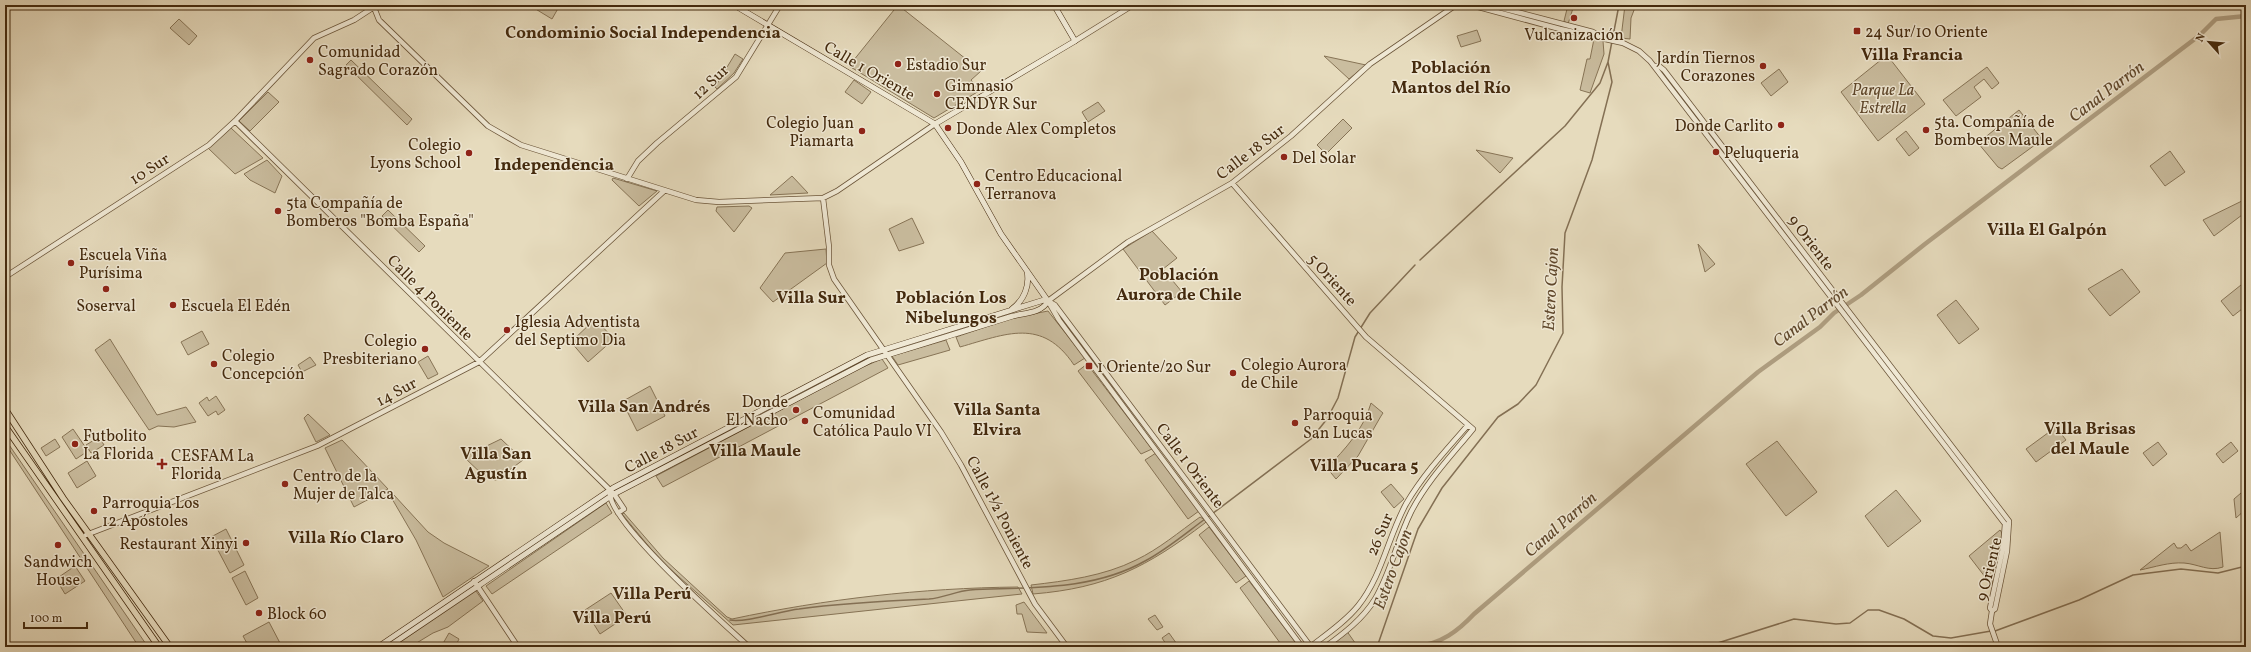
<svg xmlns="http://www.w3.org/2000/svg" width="2251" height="652" font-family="Vollkorn,serif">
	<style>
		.green { fill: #cabd9f; stroke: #877456 }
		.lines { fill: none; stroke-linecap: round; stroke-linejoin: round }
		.stream { stroke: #847054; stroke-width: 1.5 }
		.canal { stroke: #af9f82; stroke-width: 4.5 }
		.tertiary-casing { stroke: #6c563a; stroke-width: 6 }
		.secondary-casing { stroke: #442a0e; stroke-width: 6 }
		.primary-casing { stroke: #442a0e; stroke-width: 7 }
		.tertiary { stroke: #efe8d4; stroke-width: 4.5 }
		.secondary { stroke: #efe8d4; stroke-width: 5 }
		.primary { stroke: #e6dbbd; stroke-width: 5.5 }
		.poi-dot { fill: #8f2418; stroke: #efe8d4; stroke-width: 1.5 }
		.labels { text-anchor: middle; stroke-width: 3; stroke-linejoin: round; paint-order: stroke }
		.poi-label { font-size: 16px; fill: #442a0e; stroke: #efe8d4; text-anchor: start }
		.street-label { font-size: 16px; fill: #442a0e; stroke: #efe8d4 }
		.park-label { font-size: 16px; font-style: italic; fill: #5f472b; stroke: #efe8d4 }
		.neighbourhood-label { font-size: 17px; font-weight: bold; fill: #442a0e; stroke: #efe8d4 }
		.water-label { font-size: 17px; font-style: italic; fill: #5f472b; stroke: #efe8d4 }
	</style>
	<rect width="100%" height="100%" fill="#e6dbbd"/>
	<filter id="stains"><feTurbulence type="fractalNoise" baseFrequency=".005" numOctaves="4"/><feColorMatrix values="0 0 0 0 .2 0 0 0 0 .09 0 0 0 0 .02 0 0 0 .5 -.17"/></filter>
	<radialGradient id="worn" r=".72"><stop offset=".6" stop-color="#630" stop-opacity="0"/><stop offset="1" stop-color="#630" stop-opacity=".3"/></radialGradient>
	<path class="green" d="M529,5H560L552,19Z
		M898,5L981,71L971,80L979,91L934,118L849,66Z
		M1568,5H1574L1568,24L1564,21Z
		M1625,5H1636L1631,18L1630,39L1621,38Z
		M179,19L197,36L189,45L170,28Z
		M1477,30L1481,41L1461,47L1457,36Z
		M1594,39L1603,41L1604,54L1590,93L1580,90L1587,59H1590Z
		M735,54L743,59L734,73L717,89L715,87Z
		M1887,55L1925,104L1878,141L1841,92Z
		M1324,56L1366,65L1349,79Z
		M351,60L412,119L407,125L346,65Z
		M1987,67L1999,83L1992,89L1984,79L1974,87L1981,97L1956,116L1943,100Z
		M1779,69L1788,82L1771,96L1761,83Z
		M854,80L871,92L862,104L845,92Z
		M268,92L279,102L250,131L239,121Z
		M1098,102L1105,111L1088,122L1082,112Z
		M2019,110L2041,138L2039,142L2002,169L1998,167L1978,143Z
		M1343,119L1352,128L1326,154L1317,145Z
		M231,128L263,158L235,174L208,148Z
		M1906,131L1919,148L1909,156L1896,139Z
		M1476,150L1513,158L1500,173Z
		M2170,151L2185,172L2165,186L2150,166Z
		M267,160L282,176L275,193L250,180L244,174Z
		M792,176L808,193L770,195Z
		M613,178L657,191L639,206L612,180Z
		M2246,199V212L2214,236L2203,220Z
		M749,206L752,208L734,232L716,211L717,207Z
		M388,210L425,246L419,252L382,216Z
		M912,218L924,243L899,251L889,229Z
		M1152,231L1177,258L1163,269L1182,292L1165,305L1123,249Z
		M1698,244L1715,264L1705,272Z
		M826,249L827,263L773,302L760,288L785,253Z
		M2122,269L2140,292L2110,316L2088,289Z
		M2241,285L2246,291V313L2242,309L2233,316L2221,301Z
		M1956,300L1979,329L1959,344L1937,315Z
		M1048,311L1085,358L1074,365C1042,317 1006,334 960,347L956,337L1012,318Z
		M593,321H597L614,339L588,362L571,342Z
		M202,331L209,344L188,355L181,342Z
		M110,339L157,415L186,407L196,422L174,427L158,426L149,430L95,350Z
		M946,340L950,350L898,365L892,356Z
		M428,356L438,374L428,379L418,362Z
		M310,357L316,365L302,372L298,365Z
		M882,359L888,368L663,487L656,476L860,368Z
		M1087,364L1152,449L1141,454L1078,371Z
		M650,386L665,416L637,431L623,403L625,400Z
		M216,396L225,410L218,415L216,411L208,416L199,403L207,397L209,401Z
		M1371,403L1383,413L1381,416L1358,456L1336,479L1327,468C1345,449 1364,429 1371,403Z
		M308,414L330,435L316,442L304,418Z
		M2056,427L2066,440L2036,462L2026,449Z
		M73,429L88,451L76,459L62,437Z
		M99,437L104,445L91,453L86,445Z
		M5,439L148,647H139L14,457L5,443Z
		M55,439L60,447L46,456L41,448Z
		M501,439L523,460L496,480L486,478L464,457Z
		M342,440L388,489L354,507L325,448Z
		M1777,441L1817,492L1786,516L1746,464Z
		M2158,442L2167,454L2153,466L2143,453Z
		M2231,442L2238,451L2223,463L2216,454Z
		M1156,453L1199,511L1188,519L1145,460Z
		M87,461L96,476L77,488L68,473Z
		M1391,484L1404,499L1394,508L1381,492Z
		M1896,490L1921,521L1888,547L1865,516Z
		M2241,493L2246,499V509L2236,518L2234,499Z
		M394,495L428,532L444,543L489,566L443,597L416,540L391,497Z
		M606,503L612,513L492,594L486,586Z
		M624,513L663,558L727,617L732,619C826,599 921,588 1018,587L1022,594L733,625L660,560L622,514Z
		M1200,517L1207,521L1205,523C1147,567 1107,588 1033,594L1031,585C1066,581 1104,576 1136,560C1159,549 1179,532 1200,517Z
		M1209,527L1246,576L1236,583L1199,535Z
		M226,529L244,565L230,573L211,537Z
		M2000,530L2002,533L1992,586L1969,556Z
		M2220,532L2223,567C2209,572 2198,564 2184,563C2169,562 2155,567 2140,570L2174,543L2177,548H2181L2186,544L2191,551Z
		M75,566L85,581L65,594L56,579Z
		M245,571L258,598L246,605L232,578Z
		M1249,581L1299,647H1283L1240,588Z
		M476,591L483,601L448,627L433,633L410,647H393Z
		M611,593L627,616L600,634L585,610Z
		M1024,602L1047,633L1027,632L1022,614H1017L1016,605Z
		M1155,615L1163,627L1157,630L1148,619Z
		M269,622L280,643L273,647H249L243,636Z
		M1346,630L1358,647H1323Z
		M449,633L459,639L455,647H441Z
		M1169,633L1179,647H1168L1162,638Z"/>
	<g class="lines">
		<path class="stream" d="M1420,260L1565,126L1600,83L1608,62
			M1208,517L1311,439L1327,419L1338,398L1355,337L1370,313L1415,265
			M730,620C746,623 780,611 799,609C842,603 885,601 929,599C943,598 957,591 970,590C1029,587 1092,591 1145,561C1166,550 1186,533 1205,519
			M1995,631L2079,600L2133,575L2181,569L2218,573L2246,566
			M1377,647L1418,529L1442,488L1498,417L1518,404L1536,385L1563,333L1562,287L1565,233L1592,160L1612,82L1608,62L1619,5
			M1663,647L1676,643L1689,647
			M1705,647L1794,619L1836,624L1850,623L1868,610H1879L1904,619L1933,636L1951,638L1991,631"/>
		<path class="canal" d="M1398,647C1404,645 1411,647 1417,646C1441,644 1458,631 1474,614L1758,372L1820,327L1834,313L1861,295L1925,244L2200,35L2216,19L2246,16"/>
		<g class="tertiary-casing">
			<path id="tertiary" d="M373,5L379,20L488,126L521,145L696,200L719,202L823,198L837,191L935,124
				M1471,5L1560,29L1623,43L1639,51L1650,61L2005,524L2003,548L1990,608L1992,611L1995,609L2007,551L2009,521L1664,70L1659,66H1654
				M1490,5L1593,32L1600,36
				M1075,41L1133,5
				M235,121L614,494L624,509L618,513
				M627,179L638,161L657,143L736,77L780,5
				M1232,183L1366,337L1473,429C1451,456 1427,481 1411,512C1397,540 1391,572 1375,599C1363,619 1343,634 1325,647
				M823,198L829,247V265L834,279L941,432L961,465L1035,604L1067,647
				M5,277L209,145L235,121L314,38L354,20L377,5
				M1048,301L1128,242L1232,183L1291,136L1370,64L1456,5
				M1048,301L1055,305L1311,647
				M1048,301L1059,320L1302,647
				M610,494C611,524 723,623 749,647
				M86,535L317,446L479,362L664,191
				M474,581L518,647
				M1992,611L1990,624L1998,647
				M1310,647C1327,634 1345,622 1358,606C1382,576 1388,537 1406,504C1423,475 1446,450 1468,425"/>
		</g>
		<g class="secondary-casing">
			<path id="secondary" d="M734,5L935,124L961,162L1001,234L1048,301
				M935,124L1075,41L1054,5
				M1012,309C1024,300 1030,286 1027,271
				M378,647L613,488L867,355L1044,300L1048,301
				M388,647L614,494L871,360L1013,316C1025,313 1042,313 1048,301"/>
		</g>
		<g class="primary-casing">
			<path id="primary" d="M5,409L63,498L170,647
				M5,426L159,647"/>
		</g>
		<use href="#tertiary" class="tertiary"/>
		<use href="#secondary" class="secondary"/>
		<use href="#primary" class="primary"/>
	</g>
	<g class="poi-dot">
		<circle cx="1574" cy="18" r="4"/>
		<rect x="1853" y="27" width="8" height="8" rx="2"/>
		<circle cx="310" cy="60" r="4"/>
		<circle cx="898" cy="64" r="4"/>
		<circle cx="1763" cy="66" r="4"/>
		<circle cx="937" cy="94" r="4"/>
		<circle cx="1781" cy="125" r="4"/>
		<circle cx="948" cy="128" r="4"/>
		<circle cx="1926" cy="130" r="4"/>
		<circle cx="862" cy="131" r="4"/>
		<circle cx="1716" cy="152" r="4"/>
		<circle cx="469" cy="153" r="4"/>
		<circle cx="1284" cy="157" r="4"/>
		<circle cx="977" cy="184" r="4"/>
		<circle cx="278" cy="211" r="4"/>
		<circle cx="71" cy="263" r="4"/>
		<circle cx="106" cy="289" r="4"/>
		<circle cx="173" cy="305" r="4"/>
		<circle cx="507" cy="330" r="4"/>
		<circle cx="425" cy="349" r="4"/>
		<circle cx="214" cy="364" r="4"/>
		<rect x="1085" y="362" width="8" height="8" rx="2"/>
		<circle cx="1233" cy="373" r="4"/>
		<circle cx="796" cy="410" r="4"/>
		<circle cx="805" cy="421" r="4"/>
		<circle cx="1295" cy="423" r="4"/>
		<circle cx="75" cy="444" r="4"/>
		<path d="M160 458h4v4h4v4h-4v4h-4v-4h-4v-4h4z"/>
		<circle cx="285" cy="484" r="4"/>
		<circle cx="94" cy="511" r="4"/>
		<circle cx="246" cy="543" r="4"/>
		<circle cx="58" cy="545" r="4"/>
		<circle cx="259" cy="613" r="4"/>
	</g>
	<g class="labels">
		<g class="poi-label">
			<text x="1865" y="37">24 Sur/10 Oriente</text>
			<text x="1574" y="40" text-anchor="middle">Vulcanización</text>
			<text x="318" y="57">Comunidad<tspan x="318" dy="18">Sagrado Corazón</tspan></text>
			<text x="1755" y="63" text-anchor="end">Jardín Tiernos<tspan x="1755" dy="18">Corazones</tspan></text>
			<text x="906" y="70">Estadio Sur</text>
			<text x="945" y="91">Gimnasio<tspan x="945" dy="18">CENDYR Sur</tspan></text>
			<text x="1934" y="127">5ta. Compañía de<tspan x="1934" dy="18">Bomberos Maule</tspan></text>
			<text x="854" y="128" text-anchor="end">Colegio Juan<tspan x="854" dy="18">Piamarta</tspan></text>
			<text x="1773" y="131" text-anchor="end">Donde Carlito</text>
			<text x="956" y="134">Donde Alex Completos</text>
			<text x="461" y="150" text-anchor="end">Colegio<tspan x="461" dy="18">Lyons School</tspan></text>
			<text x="1724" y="158">Peluqueria</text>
			<text x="1292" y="163">Del Solar</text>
			<text x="985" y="181">Centro Educacional<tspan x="985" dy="18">Terranova</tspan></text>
			<text x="286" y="208">5ta Compañía de<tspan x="286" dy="18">Bomberos "Bomba España"</tspan></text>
			<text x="79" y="260">Escuela Viña<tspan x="79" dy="18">Purísima</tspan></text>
			<text x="106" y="311" text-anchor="middle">Soserval</text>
			<text x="181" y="311">Escuela El Edén</text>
			<text x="515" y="327">Iglesia Adventista<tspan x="515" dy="18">del Septimo Dia</tspan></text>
			<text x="417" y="346" text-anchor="end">Colegio<tspan x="417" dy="18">Presbiteriano</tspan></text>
			<text x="222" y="361">Colegio<tspan x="222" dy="18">Concepción</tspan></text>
			<text x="1241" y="370">Colegio Aurora<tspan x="1241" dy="18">de Chile</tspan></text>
			<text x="1097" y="372">1 Oriente/20 Sur</text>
			<text x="788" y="407" text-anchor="end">Donde<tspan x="788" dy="18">El Nacho</tspan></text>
			<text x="813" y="418">Comunidad<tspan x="813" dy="18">Católica Paulo VI</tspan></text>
			<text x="1303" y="420">Parroquia<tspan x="1303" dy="18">San Lucas</tspan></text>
			<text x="83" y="441">Futbolito<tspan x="83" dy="18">La Florida</tspan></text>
			<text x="171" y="461">CESFAM La<tspan x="171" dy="18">Florida</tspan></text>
			<text x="293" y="481">Centro de la<tspan x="293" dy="18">Mujer de Talca</tspan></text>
			<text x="102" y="508">Parroquia Los<tspan x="102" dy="18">12 Apóstoles</tspan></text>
			<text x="238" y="549" text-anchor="end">Restaurant Xinyi</text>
			<text x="58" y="567" text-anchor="middle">Sandwich<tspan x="58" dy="18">House</tspan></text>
			<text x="267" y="619">Block 60</text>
		</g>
		<g class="street-label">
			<text transform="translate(870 70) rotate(30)" y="6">Calle 1 Oriente</text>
			<text transform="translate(710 81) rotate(-43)" y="6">12 Sur</text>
			<text transform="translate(1250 151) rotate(-37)" y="6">Calle 18 Sur</text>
			<text transform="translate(149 168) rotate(-33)" y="6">10 Sur</text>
			<text transform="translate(1812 242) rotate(53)" y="6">9 Oriente</text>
			<text transform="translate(1333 279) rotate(48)" y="6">5 Oriente</text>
			<text transform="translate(431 297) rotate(45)" y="6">Calle 4 Poniente</text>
			<text transform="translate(396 391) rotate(-28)" y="6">14 Sur</text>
			<text transform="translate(661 449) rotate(-28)" y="6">Calle 18 Sur</text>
			<text transform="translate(1191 465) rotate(53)" y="6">Calle 1 Oriente</text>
			<text transform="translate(1001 512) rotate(62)" y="6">Calle 1½ Poniente</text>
			<text transform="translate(1379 534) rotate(-67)" y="6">26 Sur</text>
			<text transform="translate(1988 569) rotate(-76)" y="6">9 Oriente</text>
		</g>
		<g class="park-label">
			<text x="1883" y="95">Parque La<tspan x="1883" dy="18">Estrella</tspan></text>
		</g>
		<g class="neighbourhood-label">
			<text x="643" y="38">Condominio Social Independencia</text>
			<text x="1912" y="60">Villa Francia</text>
			<text x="1451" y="73">Población<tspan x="1451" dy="20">Mantos del Río</tspan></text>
			<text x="554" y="170">Independencia</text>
			<text x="2047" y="235">Villa El Galpón</text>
			<text x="1179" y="280">Población<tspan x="1179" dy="20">Aurora de Chile</tspan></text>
			<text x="811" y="303">Villa Sur</text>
			<text x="951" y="303">Población Los<tspan x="951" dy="20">Nibelungos</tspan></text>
			<text x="644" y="412">Villa San Andrés</text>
			<text x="997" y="415">Villa Santa<tspan x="997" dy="20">Elvira</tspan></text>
			<text x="2090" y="434">Villa Brisas<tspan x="2090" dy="20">del Maule</tspan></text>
			<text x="755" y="456">Villa Maule</text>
			<text x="496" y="459">Villa San<tspan x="496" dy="20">Agustín</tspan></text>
			<text x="1364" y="471">Villa Pucara 5</text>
			<text x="346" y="543">Villa Río Claro</text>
			<text x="652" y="599">Villa Perú</text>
			<text x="612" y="623">Villa Perú</text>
		</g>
		<g class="water-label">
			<text transform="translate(2106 91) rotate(-37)" y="6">Canal Parrón</text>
			<text transform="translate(1550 289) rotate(-87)" y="6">Estero Cajon</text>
			<text transform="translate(1810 316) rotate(-37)" y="6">Canal Parrón</text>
			<text transform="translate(1560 524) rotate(-41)" y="6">Canal Parrón</text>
			<text transform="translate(1392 569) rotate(-70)" y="6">Estero Cajon</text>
		</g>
	</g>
	<rect width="2251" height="652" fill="none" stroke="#e6dbbd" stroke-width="20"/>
	<rect x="6" y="6" width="2239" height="640" fill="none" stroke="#442a0e" stroke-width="2"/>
	<rect x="10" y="10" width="2231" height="632" fill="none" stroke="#442a0e"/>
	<g transform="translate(2209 42) rotate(297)" stroke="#efe8d4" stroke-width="3" paint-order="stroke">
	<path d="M0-3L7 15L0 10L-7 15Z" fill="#442a0e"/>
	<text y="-6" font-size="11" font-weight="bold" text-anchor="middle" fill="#442a0e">N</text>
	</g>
	<path d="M24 622v6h63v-6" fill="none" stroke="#442a0e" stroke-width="2"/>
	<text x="30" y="622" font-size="12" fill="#442a0e" stroke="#efe8d4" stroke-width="3" paint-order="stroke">100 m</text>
	<rect width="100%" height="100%" filter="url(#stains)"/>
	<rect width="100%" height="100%" fill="url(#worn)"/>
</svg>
